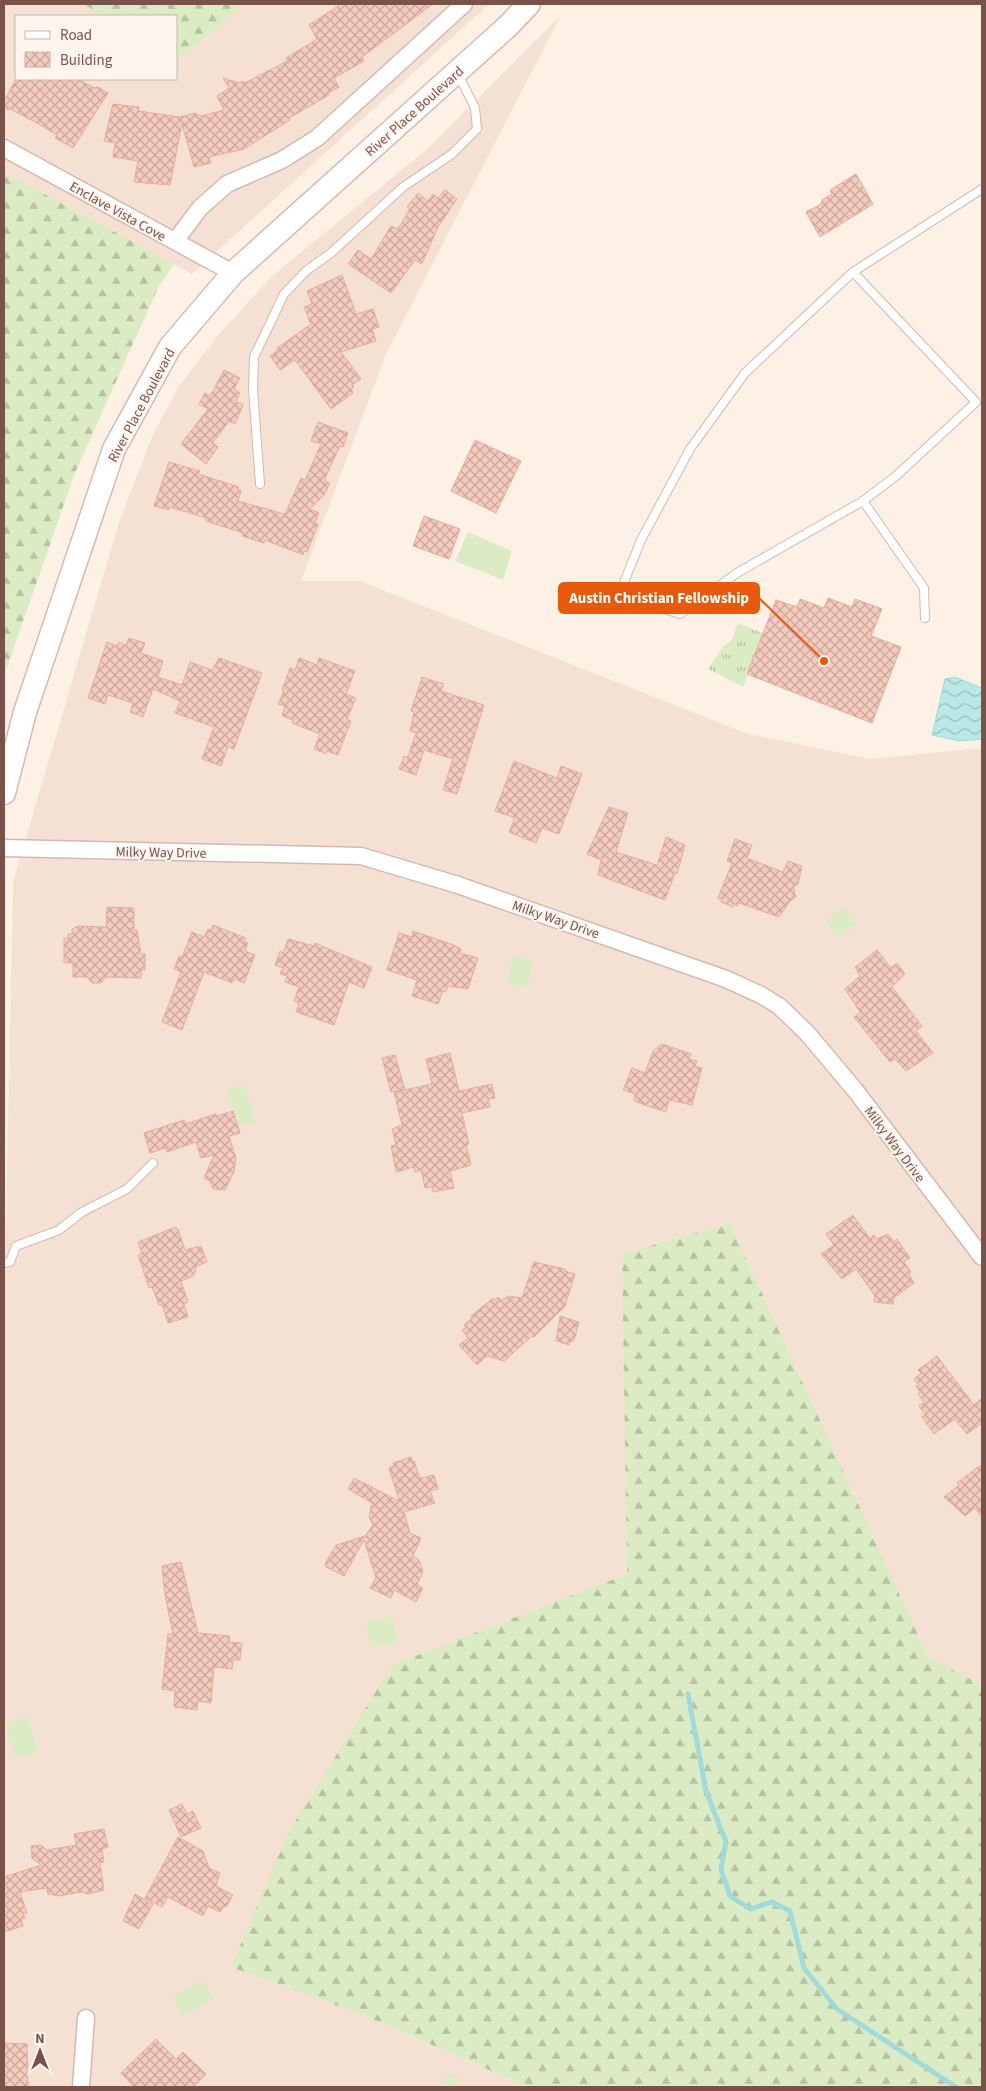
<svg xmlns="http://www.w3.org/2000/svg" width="986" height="2091" font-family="'Source Sans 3',sans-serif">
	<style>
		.residential { fill: #f5e1d4 }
		.grass { fill: url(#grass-tufts) }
		.forest { fill: url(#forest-firs) }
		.garden { fill: #dbecc4 }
		.water { fill: url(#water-waves); stroke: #9fdbda }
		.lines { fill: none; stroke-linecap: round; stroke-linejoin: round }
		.stream { stroke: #9fdbda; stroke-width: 5 }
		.building { fill: url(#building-cross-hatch); stroke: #e8ad9c }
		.lane-casing { stroke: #d3b9ae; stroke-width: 10 }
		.street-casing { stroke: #d3b9ae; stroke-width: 19 }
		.secondary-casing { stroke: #d8b9ae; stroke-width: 25 }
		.lane { stroke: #fff; stroke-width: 8 }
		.street { stroke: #fff; stroke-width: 16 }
		.secondary { stroke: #fff; stroke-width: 22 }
		.labels { text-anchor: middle; stroke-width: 4; stroke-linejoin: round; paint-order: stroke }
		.street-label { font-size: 14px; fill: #795249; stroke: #fff5ee }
		.leader { fill: none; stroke: #e8590c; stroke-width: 2 }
		.callout-dot { fill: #e8590c; stroke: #fff5ee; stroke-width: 2 }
		.callout { fill: #e8590c; stroke: #e8590c; stroke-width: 2 }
		.callout-label { font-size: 15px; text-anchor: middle; font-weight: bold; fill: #fff }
	</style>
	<defs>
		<pattern id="grass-tufts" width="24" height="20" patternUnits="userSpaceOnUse" patternTransform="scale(1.25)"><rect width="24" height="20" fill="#dbecc4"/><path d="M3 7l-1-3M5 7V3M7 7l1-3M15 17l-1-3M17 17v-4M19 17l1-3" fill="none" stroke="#b6c2a1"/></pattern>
		<pattern id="forest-firs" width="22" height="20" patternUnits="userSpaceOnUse" patternTransform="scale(1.25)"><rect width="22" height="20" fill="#dbecc4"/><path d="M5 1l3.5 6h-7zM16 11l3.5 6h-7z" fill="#b6c2a1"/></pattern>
		<pattern id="water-waves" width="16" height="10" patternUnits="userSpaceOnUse" patternTransform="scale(1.25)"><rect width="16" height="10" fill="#b9e8e7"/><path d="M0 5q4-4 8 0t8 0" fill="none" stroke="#9bbfbd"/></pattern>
		<pattern id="building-cross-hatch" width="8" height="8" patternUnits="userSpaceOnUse" patternTransform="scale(1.25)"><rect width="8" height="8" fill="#f4cabd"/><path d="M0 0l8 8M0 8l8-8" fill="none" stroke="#caa79c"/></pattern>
	</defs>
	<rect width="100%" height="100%" fill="#fdf1e6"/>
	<path class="residential" d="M4,4H84L101,16H16V79H176V61L245,4H489L192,274L4,172Z
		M561,15L386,354L301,581H360L748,734L870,759L982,748V1685L928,1658L730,1223L623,1254L627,1574L392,1665L231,1966L361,2014L528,2087H4V1318L13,882L119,522L154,432L179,386L221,332L271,277L427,149Z"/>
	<path class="grass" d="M738,623L765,634L743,687L708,669L723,646L731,641Z"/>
	<path class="forest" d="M84,4H245L176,61V16H101Z
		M4,172L174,264L158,288L75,473L4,676Z
		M730,1223L928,1657L982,1685V2087H528L361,2014L231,1967L287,1835L392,1665L627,1574L622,1254Z"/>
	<path class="garden" d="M468,532L512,551L503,580L455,561Z
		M843,907L857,924L839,938L825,921Z
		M513,956L533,960L527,987L506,983Z
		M244,1084L256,1122L239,1127L227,1089Z
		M392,1617L397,1642L371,1648L365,1623Z
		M28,1717L38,1752L15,1758L5,1723Z
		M203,1980L214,1999L183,2016L172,1997Z
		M449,2072L462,2080L457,2087H440Z"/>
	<path class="water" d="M955,677L982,688V739L960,741L932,735L945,679Z"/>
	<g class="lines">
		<path class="stream" d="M688,1694L706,1791L726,1842L721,1869L730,1896L750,1909L772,1902L790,1911L804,1968L837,2009L956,2087"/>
	</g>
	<path class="building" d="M341,4H433L362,57L364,61L334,78L339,87L328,93L329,95L289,118L290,120L244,149L209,157L211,163L194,167L182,124L170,185L134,182L138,161L113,157L115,143L104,141L113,104L139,107V111L179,117L195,113L201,116L224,110L217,96L229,88L223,78L239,83L243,81L245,83L287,61L286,58L317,39L309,25Z
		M16,79H78L94,88L98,87L108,93L73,148L55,138L57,135L35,122L10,109L4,110V101Z
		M856,174L873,204L820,237L806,212L821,204L822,200L832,194L830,190Z
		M445,190L457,199L438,227L422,264L415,260L391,293L348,264L358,250L371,259L391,226L398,229L410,209L407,207L418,193L428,201L433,194L438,198Z
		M342,275L356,314L373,309L379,327L372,329L376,341L341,352L361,379L352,385L354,387L351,389L353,393L331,409L295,360L280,370L270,356L278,350L277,348L311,324L304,307L312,304L307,291Z
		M224,370L240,378L234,389L240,393L236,401L243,405L235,424L229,421L213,443L218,447L206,464L181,444L208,409L199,404L205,393L210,396Z
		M318,422L348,433L343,447L340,446L326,476L325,481L330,483L324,495L310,509L319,513L315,523L318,524L307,552L304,551L303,555L265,540L264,543L242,536L243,533L206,521V518L170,507L169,510L154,506L169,462L200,471L198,474L239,487L238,490L241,491L238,501L285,514L301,478L305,480L321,444L311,441Z
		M475,440L521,461L496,513L451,491Z
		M424,516L460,529L449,559L413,546Z
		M828,598L852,607L855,599L882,609L871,636L901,647L872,723L747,674L776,600L797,607L800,599L824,608Z
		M129,638L145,643L141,653L163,661L158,677L182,685L190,662L212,670L219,658L262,673L234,749L228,747L221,766L202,759L214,727L175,713L180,701L153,689L143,717L130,712L133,703L108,695L105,704L88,698L107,642L117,646L119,642L126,645Z
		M299,658L317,665L319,658L355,671L346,694L356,698L347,719L351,721L338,755L327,751L326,754L314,749L320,734L292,723L293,720L282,716L285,706L278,704L284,691L282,690L290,668L295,670Z
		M422,677L444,684L441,691L484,705L457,794L443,790L453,759L424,750L416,775L399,769L404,756L408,757L416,733L410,731L414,712L411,711Z
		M514,761L557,778L561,766L582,774L559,834L542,828L536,843L509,832L515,818L495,811Z
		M609,807L628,813L616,852L657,865L666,837L685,845L677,874L675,873L665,900L598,875L601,860L587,854Z
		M735,839L752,845L747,858L783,872L788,861L802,866L798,884L793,887L796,897L790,901L779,917L739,903L738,906L734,904L733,907L721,902L722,900L718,898L732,863L727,861Z
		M107,907L134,908V930H137L141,954H145V970H141V978L106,977L101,983H92L87,977H73V963H64V938H68V934H72V929L78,926L106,927Z
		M213,925L246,938L244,942L248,943L245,951L255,955L244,983L234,979L232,983L204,972L182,1030L162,1022L181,972L174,969L179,956L182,957L192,932L204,937L208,929L211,930Z
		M413,931L454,945L461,949L460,953L478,958L468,989L448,986L446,992L443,991L438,1004L412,996L417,980L387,970L399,933L412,937Z
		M288,939L314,946L315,943L372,967L364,988L349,982L334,1025L296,1012L299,1003L294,1001L299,987L285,982L287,976L280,974L283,968L275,965L280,951L283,953Z
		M877,950L891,968L897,963L905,974L892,987L922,1026L916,1031L933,1053L906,1071L895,1059L890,1062L854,1017L860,1012L845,989L860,976L855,967Z
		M662,1044L691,1054L689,1059L697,1061L695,1066L702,1068L692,1105L669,1100L666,1112L636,1102L634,1099L635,1094L623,1090L632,1068L645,1073L653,1051Z
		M450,1053L459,1091L492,1084L495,1098L488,1099L490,1107L462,1113L469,1144L466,1145L471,1165L450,1171L454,1188L433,1192L432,1187L425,1188L421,1170L415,1172L414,1167L396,1172L391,1146L396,1145L392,1129L402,1125L394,1092L432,1084L426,1059Z
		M395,1055L405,1090L391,1092L382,1058Z
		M233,1111L240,1133L229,1136L236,1158L234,1172L225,1190L213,1189L210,1181L204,1178L214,1155L201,1158L196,1142L167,1152L166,1148L150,1153L144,1133L184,1120L185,1124L216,1114V1116Z
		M853,1215L870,1239L874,1235L877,1239L888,1234L894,1242L897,1239L910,1258L904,1262L911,1272L909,1274L914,1283L894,1298L893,1304L874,1302L875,1296L856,1269L842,1279L821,1254L834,1245L826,1234Z
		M175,1227L178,1229L185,1250L201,1246L207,1262L195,1267L196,1270L193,1276L181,1281L188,1302L184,1304L188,1317L168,1323L162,1305H159L152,1287L149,1288L138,1255L142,1254L138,1242Z
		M534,1262L565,1269V1271L575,1274L565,1306L534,1337L532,1336L504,1361L487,1356L477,1365L459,1345L468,1338L462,1330L466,1327L464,1325L472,1318L471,1316L493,1298L494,1300L498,1297L501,1300L509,1296L522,1298Z
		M560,1316L579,1322L574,1341H571L569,1345L556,1341Z
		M937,1356L974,1405L982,1398V1423L967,1434L955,1419L934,1434L922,1417L925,1415L919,1406L924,1402L918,1394L920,1392L916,1386L919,1385L914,1379L921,1373L918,1370Z
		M411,1457L412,1461H414L420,1478L434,1475L438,1489L430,1491L435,1503L404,1512L410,1533L421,1538L413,1556L419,1560L423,1572L417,1584L423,1588L416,1602L394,1590L391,1598L370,1588L376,1578L364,1540L344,1576L326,1567L325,1564L336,1545L365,1536L373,1525L369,1517L372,1503L348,1489L354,1478L399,1501L389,1468L394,1466L393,1463Z
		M982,1464V1517L975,1508L965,1516L944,1497L959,1485L957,1483Z
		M181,1562L198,1633L230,1636L229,1642L242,1643L240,1660H233L232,1669L214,1667L211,1703L198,1701L197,1710L174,1707L175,1691L162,1689L168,1634H173L165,1595L162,1566Z
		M182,1804L187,1814L193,1811L201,1828L181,1837L169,1810Z
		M104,1829L108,1847L102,1849L104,1862L100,1863L104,1890L87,1894L81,1892L59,1896L48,1894L47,1888L20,1892L27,1913L23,1914L25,1918L21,1919L23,1926L4,1932V1877L41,1865L32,1858L31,1846L41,1845L47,1850L76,1845L74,1834Z
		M178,1837L203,1851L209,1868L220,1873L216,1886L233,1895L226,1907L224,1906L220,1912L208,1906L203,1916L168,1897L162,1907L145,1898Z
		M135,1894L153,1904L139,1929L123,1921Z
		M156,2039L176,2059L183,2052L206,2074L193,2087H134L121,2073Z
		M4,2043L27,2044L28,2087H4Z"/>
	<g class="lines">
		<g class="lane-casing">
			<path id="lane" d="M853,272L976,402L896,476L863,501L737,573L680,614L619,595L641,540L690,449L745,373L853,272L982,189
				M260,484L253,389L254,357L284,294L306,271L331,253L403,187L452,154L477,129L475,108L458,74
				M863,501L924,588L925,618
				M4,1263L10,1262L16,1246L59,1230L82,1212L127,1189L153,1163"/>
		</g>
		<g class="street-casing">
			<path id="street" d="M4,148L233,273
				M175,241L200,208L227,184L282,160L317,138L464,4
				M4,848L361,856L458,885L726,979L761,995L779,1006L807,1033L855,1090L982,1257
				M81,2087L86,2018"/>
		</g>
		<g class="secondary-casing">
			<path id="secondary" d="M4,793L25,712L114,449L170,347L233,273L508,26L529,4"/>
		</g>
		<use href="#lane" class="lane"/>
		<use href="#street" class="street"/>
		<use href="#secondary" class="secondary"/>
	</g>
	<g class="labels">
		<g class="street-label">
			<text transform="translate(414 111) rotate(-42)" y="5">River Place Boulevard</text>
			<text transform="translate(118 211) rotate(29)" y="5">Enclave Vista Cove</text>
			<text transform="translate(141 405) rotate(-62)" y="5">River Place Boulevard</text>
			<text transform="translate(161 852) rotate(1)" y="5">Milky Way Drive</text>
			<text transform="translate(556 919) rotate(19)" y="5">Milky Way Drive</text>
			<text transform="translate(895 1144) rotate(53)" y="5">Milky Way Drive</text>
		</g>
	</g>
	<path class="leader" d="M824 661L759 598"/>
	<circle class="callout-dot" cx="824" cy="661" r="5"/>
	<rect class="callout" x="559" y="583" width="200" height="30" rx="5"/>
	<g class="callout-label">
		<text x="659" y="603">Austin Christian Fellowship</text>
	</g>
	<rect width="986" height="2091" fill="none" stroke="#795249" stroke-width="10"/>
	<rect x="15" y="15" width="162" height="65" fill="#fff5ee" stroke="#c9b4ac"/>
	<rect x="25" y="31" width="25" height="8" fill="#ffffff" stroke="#c9b4ac"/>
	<text x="60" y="40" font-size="15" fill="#795249">Road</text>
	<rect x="25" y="52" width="25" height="15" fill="url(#building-cross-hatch)" stroke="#c9b4ac"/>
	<text x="60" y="65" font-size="15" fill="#795249">Building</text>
	<g transform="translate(40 2051)" stroke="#fff5ee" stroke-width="4" paint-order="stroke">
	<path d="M0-4L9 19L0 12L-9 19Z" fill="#795249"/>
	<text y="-8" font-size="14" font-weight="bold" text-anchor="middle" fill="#795249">N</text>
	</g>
</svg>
